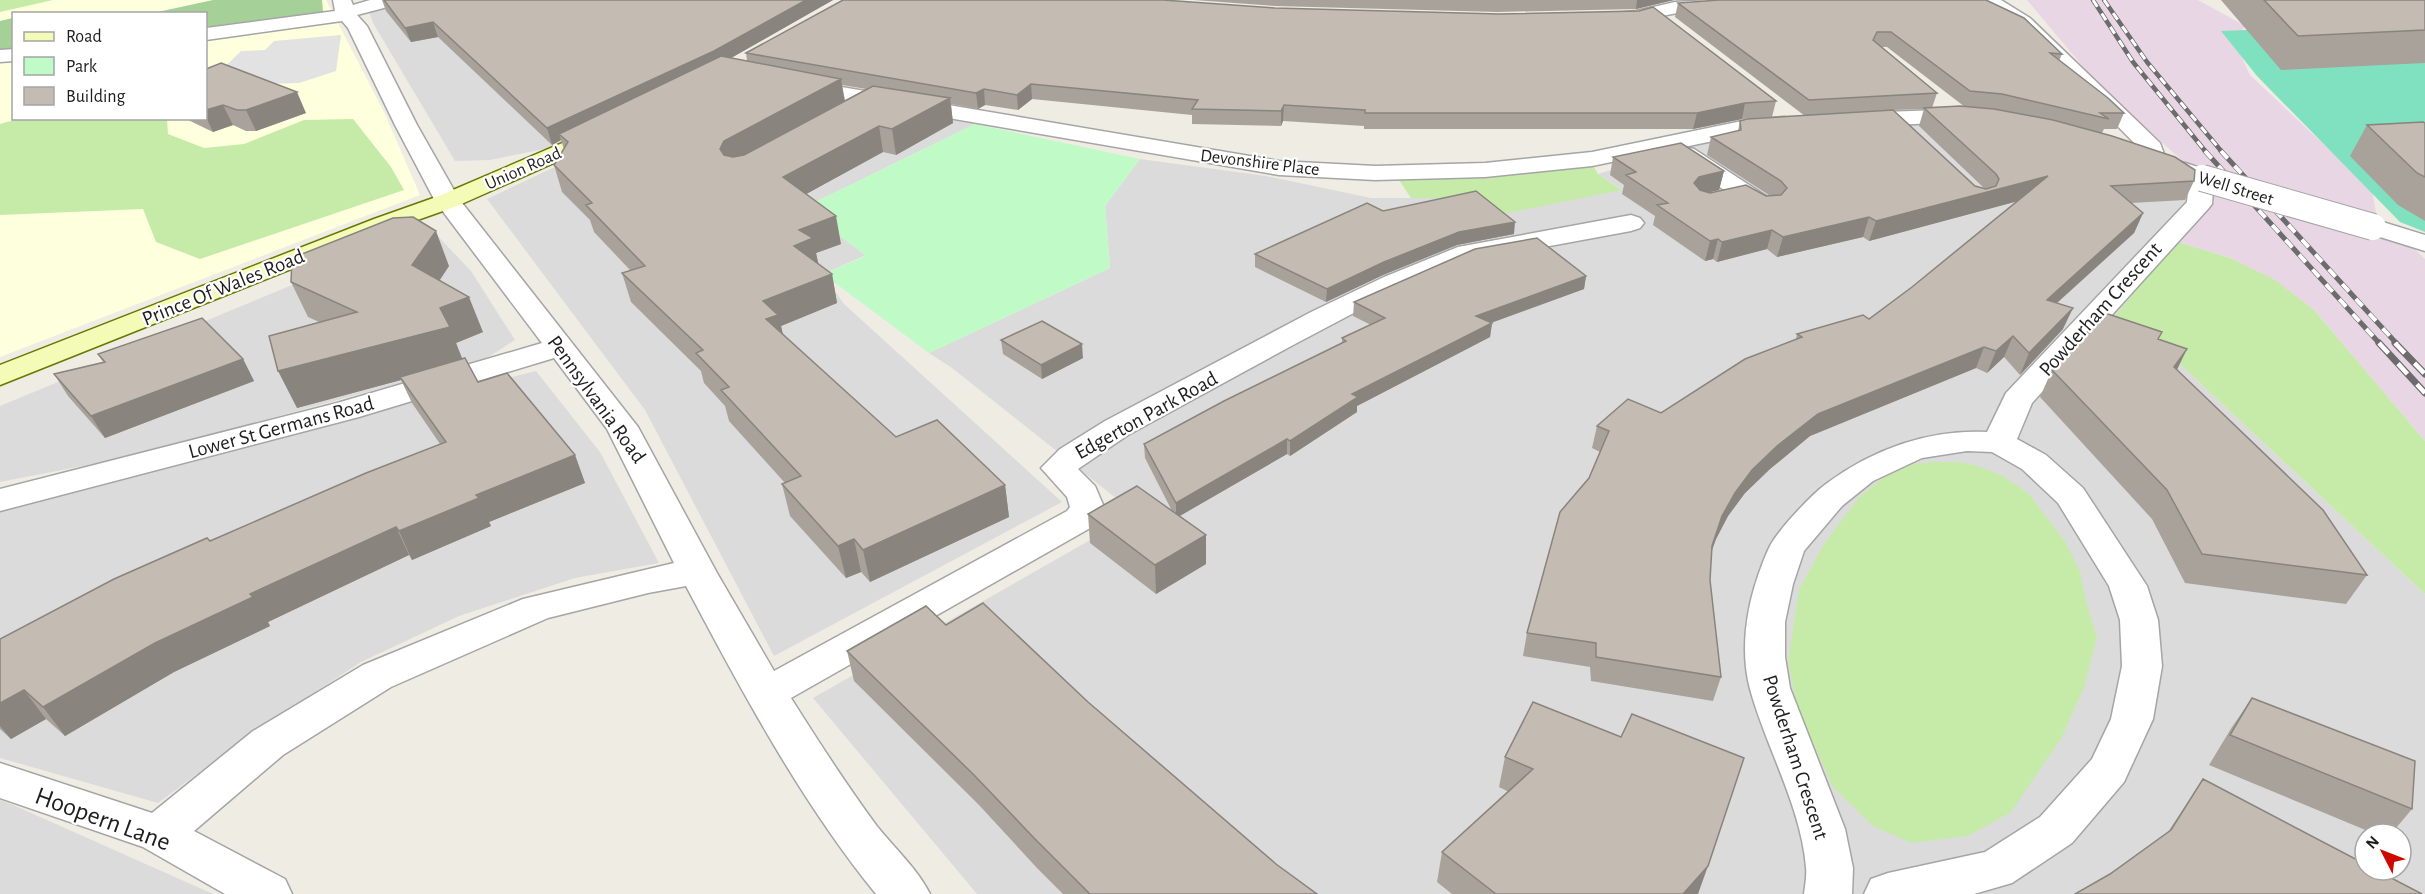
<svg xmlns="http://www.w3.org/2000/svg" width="2425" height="894" font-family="'Alegreya Sans',sans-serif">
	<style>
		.residential { fill: #dcdbdb; fill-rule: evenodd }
		.industrial { fill: #e9d6e4 }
		.education { fill: #fdffdd; fill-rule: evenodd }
		.grass { fill: #c6eba8 }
		.forest { fill: #a5d098 }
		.park { fill: #c0fbc7 }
		.pitch { fill: #80e1c0 }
		.parking { fill: #e2e2e2 }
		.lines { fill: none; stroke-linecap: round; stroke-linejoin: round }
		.street-casing { stroke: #a5a5a5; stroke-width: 3 }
		.secondary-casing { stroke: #667802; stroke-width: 3 }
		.street { fill: #fff; fill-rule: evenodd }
		.secondary { fill: #f4fbb6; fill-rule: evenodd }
		.rail-far2-casing { stroke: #6c6c6c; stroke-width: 4.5 }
		.rail-far1-casing { stroke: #6c6c6c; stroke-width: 5 }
		.rail-casing { stroke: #6c6c6c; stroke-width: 7 }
		.rail-far2 { stroke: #fff; stroke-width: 3; stroke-dasharray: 8; stroke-linecap: butt }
		.rail-far1 { stroke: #fff; stroke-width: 4; stroke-dasharray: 10; stroke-linecap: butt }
		.rail { stroke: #fff; stroke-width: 4.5; stroke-dasharray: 14; stroke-linecap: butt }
		.street-bridge-casing { stroke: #a5a5a5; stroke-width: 28; stroke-linecap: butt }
		.street-bridge { stroke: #fff; stroke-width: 26 }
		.wall { fill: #a9a29a; fill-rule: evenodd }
		.shaded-wall { fill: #89847d }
		.building { fill: #c4bcb3; stroke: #89847d; stroke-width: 1.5 }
		.labels { text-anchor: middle; stroke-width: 4.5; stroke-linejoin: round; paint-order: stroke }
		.far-street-label { font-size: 18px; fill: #1e1e1e; stroke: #fff }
		.street-label { font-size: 21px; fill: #1e1e1e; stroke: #fff }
		.near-street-label { font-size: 26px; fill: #1e1e1e; stroke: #fff }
	</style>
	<rect width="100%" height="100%" fill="#efece4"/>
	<path class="residential" d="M365,0H828L559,146L490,160L455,161L373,23Z
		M731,84L975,124L803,208L866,255L823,274L844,304L1062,502L774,656L645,410L487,199Z
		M1910,122L1965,123L2181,180L2215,199L2175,241L2167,352L2425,594V894H977L813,698L1136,514L952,368L929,353L1110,268L1105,206L1140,159L1266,176L1371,198H1481L1621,189L1598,174L1691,146L1748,134ZM2365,834H2401V870H2365Z
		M430,228L471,271L515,340L482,361L124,458L0,482V406Z
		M536,371L600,452L659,563L575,578L459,616L361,662L247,737L158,803L0,758V504Z
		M0,800L11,804L213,894H0Z"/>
	<path class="industrial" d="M2027,0H2198L2245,26L2234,41L2250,75L2372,190L2376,213L2425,259V441L2314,310L2230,258L2175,241L2215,200L2199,169L2185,163L2101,88Z"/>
	<path class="education" d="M0,0H326L385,114L420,195L0,357ZM14,14H206V118H14Z"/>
	<path class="grass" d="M0,0H53L0,12Z
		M21,118L167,119L168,134L204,148L244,144L304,120L353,119L391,167L404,190L200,259L156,242L143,209L0,215V124Z
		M1593,165L1598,174L1622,190L1503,214L1481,198H1411L1399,180L1487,178Z
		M2175,241L2230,258L2275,280L2314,310L2425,441V594L2167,352L2105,329Z
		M1935,462H1958L1978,466L2001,475L2029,494L2066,543L2080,572L2086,601L2097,638L2084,687L2062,737L2011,812L1968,836L1911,843L1873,826L1833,787L1797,707L1788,661L1799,590L1824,544L1860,496L1886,476L1914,464Z"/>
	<path class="forest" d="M213,0H322L323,12L206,27V14L153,13Z
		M13,18V59L0,61V21Z"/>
	<path class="park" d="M975,124L1140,159L1105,206L1110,268L929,353L823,274L866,256L803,208Z"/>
	<path class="pitch" d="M2425,23V232L2400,222L2257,76L2221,31Z"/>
	<path class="parking" d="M341,35L336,71L299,83L206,85L241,51L265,50L274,41Z"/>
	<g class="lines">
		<g class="street-casing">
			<path id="street" d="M333,0H351L353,5L370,0H401L399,4L357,15L367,26L417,125L459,199L638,427L717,573L774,671L1067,511L1070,507L1067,497L1041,468L1060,449L1105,421L1311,312L1384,277L1458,247L1631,215L1640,218L1644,223L1640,228L1631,231L1473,260L1440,273L1367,306L1295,344L1128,435L1078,469L1095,486L1104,507L1092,527L791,698C818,741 846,784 876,825C894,848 917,868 930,894H876C801,802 741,690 686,586L648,593L548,618L391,687L283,755L194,831L285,879L292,894H225L143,847L0,798V763L152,813L253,731L363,665L523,599L674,563L607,429L554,358L359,417L0,511V489L337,403L542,343L435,201L395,125L348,28L342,21L206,40V28L335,11Z
				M1712,0H1809L1807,4L1800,6C1759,8 1718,9 1678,13C1654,16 1632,28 1608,22L1605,18L1608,14L1636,11L1675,2Z
				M1979,0H2001L2030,18L2160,143L2167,162C2179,159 2207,168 2214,178L2212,204L2208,209L2032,403L2017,439L2046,455L2083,488L2147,586L2158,620L2162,666L2153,719L2124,782L2072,843L2012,883L1974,894H1864L1871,879L1888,873L1985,852L2040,817L2092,759L2111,719L2122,666L2120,620L2109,586L2058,503L2022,469L1992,452L1967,451L1922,458L1873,481L1842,506L1804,551L1793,584L1785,622V657L1790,688L1845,829L1853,868L1852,894H1804C1805,885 1807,876 1806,867C1801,807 1766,747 1750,689C1740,652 1746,609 1759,573C1762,565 1765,556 1769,548C1777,531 1811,495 1826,484C1873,449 1929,429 1987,432L2006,393L2187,202L2189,182L2165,173L2162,167L2148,166L2141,150L2091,99L2016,26Z
				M14,49V61L0,62V50Z
				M800,80L1279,161L1375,166L1485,163L1592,152L1742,121L1784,117L1792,119L1795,124L1792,129L1742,135L1592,166L1485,177L1375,180L1279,175L792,91L789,86L792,81Z
				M1967,109L1975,111L1978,116L1975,121L1856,127L1848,125L1845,120L1848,115L1856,113Z
				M1686,147L1694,149L1775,202L1779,207L1775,212L1766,215L1757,212L1678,159L1674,154L1678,149Z
				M2373,219L2425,235V251L2364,232L2360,227L2364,222Z"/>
		</g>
		<g class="secondary-casing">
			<path id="secondary" d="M602,126L610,128L613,133L610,138L457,206L392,229L0,385V365L374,219L439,196Z"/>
		</g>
		<use href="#street" class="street"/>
		<use href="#secondary" class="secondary"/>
		<g class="rail-far2-casing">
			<path id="rail-far2" d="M2093,0L2133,62L2206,152
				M2104,0L2147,62L2222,152"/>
		</g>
		<g class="rail-far1-casing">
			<path id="rail-far1" d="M2205,151L2380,344
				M2221,151L2397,344"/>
		</g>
		<g class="rail-casing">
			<path id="rail" d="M2379,343L2425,393
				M2395,343L2425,374"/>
		</g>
		<use href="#rail-far2" class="rail-far2"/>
		<use href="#rail-far1" class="rail-far1"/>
		<use href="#rail" class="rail"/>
		<g class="street-bridge-casing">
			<path id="street-bridge" d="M2202,178L2373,227"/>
		</g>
		<use href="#street-bridge" class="street-bridge"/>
	</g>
	<path class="wall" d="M382,0H833L731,58L747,61L746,53L1776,101L1772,117L1742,119L1693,129H1364V126L1283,121L1281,126L1192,124V115L1032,99L1018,110L985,105L978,109L951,104L953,123L896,155L883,152L806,194L841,244L816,253L818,264L832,274L837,303L781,326L783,335L896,437L1005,485L1009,517L870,582L861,572L846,578L790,516L782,484L785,483L729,421L725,406L704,383L701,371L631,302L622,273L630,270L594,232L590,220L562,192L554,165L564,149L561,140L552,145L438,37L411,42L386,11ZM842,85L866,89L845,100Z
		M1194,0H1674L1636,9L1497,12L1275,6Z
		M2221,0H2425V63L2281,70Z
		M1678,3L2062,54L2059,61L2124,113L2117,129H2104L2102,133L2194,181L2185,200L2131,203L2143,213L2134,233L2057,303L2063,329L2020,375L2004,357L1987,373L1976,368L1810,436L1770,469L1745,493L1728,516L1716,539L1712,550L1710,580L1721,677L1713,701L1591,681L1590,667L1523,656L1527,633L1600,452L1592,448L1597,426L1661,413L1796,339L1797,334L1869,319L1912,287L2018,201L1869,241L1863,237L1777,257L1767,249L1717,262L1713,259L1705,261L1653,225L1655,216L1622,194L1624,185L1610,175L1613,157L1724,171L1719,190L1708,192L1769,195L1707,155L1711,137L1738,131L1740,121L1805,116L1675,17ZM1881,47H1887L1965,107L1932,108L1937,93ZM1924,109L1919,126L1985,189L1975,186L1893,110Z
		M206,69L306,113L256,131H246L233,125L213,132L184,118H206Z
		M2425,123V221L2398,205L2350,156L2367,125Z
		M1383,211L1514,234L1457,245L1383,275L1326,302L1255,267V254Z
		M449,266L440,280L483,332L456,343L462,359L478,382L575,455L585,483L489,522L491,526L412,560L409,555L268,622L270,626L174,672L65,736L46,719L11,739L0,729V639L210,541L440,444L412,403L401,380L297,408L319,322L308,317L291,282Z
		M1586,276L1584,289L1491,323H1492L1490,337L1357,406V412L1290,456L1287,454L1180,516L1206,535V564L1156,594L1090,543L1088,514L1172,511L1145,458L1144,444L1342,343V338L1371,325L1353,316L1354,302Z
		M2159,339L2177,370L2367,575L2346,604L2185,583L2152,519L2040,397L2052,370Z
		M1001,340L1083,358L1042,379L1003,354Z
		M98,354L243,359L254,381L105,438L68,396L54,374L103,362Z
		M946,625L1088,702L1276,864L1317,894H1063L1037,868L979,805L854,681L847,651Z
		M2252,698L2412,809L2391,834H2375L2209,765L2232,727Z
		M1533,702L1698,894H1452L1437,882L1442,852L1509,792L1499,787L1505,757Z
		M2203,779L2422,894L2110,874L2168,832Z"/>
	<path class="shaded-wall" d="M806,0H833L717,66L559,134L561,140L552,145L547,128Z
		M1637,0H1674L1636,9Z
		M433,22L438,37L411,42L405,28Z
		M841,79L845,104L730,167L720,149L724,141Z
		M1031,84L1032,99L1018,110L1017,95Z
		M984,89L985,105L978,109L976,93Z
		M297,92L306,113L256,131L246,110Z
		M950,98L953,123L896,155L892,129Z
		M1745,103L1742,119L1693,129L1697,113Z
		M223,105L233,125L213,132L206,117V110Z
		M1284,105L1283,121L1281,126V111Z
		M879,126L883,152L788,204L783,177Z
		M1724,171L1719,190L1694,196V183L1699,177Z
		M2048,176L2041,195L1869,241L1876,221Z
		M2143,213L2134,233L2038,320L2047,300Z
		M836,216L841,244L816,253L819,266L794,246L799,230Z
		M1869,217L1863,237L1777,257L1783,237Z
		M1515,222L1514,234L1457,245L1383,275L1326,302L1327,289L1384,262L1459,232Z
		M1772,230L1767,249L1717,262L1722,242Z
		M436,231L449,266L426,300L412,265Z
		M1718,239L1713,259L1705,261L1710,241Z
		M832,274L837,303L781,326L785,344L766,319L763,301Z
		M1586,276L1584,289L1474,329L1476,316Z
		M469,297L483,332L456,343L464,363L400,377L401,380L297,408L278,371Z
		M2073,308L2063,329L2020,375L2029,353Z
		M1492,323L1490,337L1357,406V412L1290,456V441L1352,394Z
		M2013,336L2004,357L1987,373L1996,351Z
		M1082,344L1083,358L1042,379L1041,365Z
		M1984,347L1976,368L1810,436L1770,469L1745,493L1728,516L1716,539L1705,569L1722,516L1735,493L1752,470L1777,446L1818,414Z
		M2187,349L2174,376V367Z
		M243,359L254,381L105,438L91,416Z
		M1287,439V454L1176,518V503Z
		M575,455L585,483L489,522L491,526L412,560L399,531L476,495Z
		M1005,485L1009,517L870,582L863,550Z
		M396,527L409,555L268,622L270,626L174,672L65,736L43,707L155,643L250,594Z
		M1206,535V564L1156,594L1155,565Z
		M854,539L861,572L846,578L838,546Z
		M24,690L46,719L11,739L0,726V703Z
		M1708,866L1698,894H1683Z"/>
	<path class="building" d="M384,0H806L714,51L547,128L433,22L405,28Z
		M843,0H1163L1275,8L1499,14L1639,11L1653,7L1776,101L1745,103L1697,113H1365V110L1284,105L1281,111L1192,109L1198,100L1031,84L1017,95L984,89L976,93L746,53Z
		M1719,0H1986L2024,18L2062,54L2050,53L2108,98L2124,113H2100L2109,119L2002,94L1970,91L1891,32H1877L1873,40L1937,93L1809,100L1678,3Z
		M2264,0H2425V30L2298,36Z
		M721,56L841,79L724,141L720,149L724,155L733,157L744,155L873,86L950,98L892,129L879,126L783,177L836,216L799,230L813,238L794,246L832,274L763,301L778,315L766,319L896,437L937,420L1005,485L863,550L854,539L838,546L782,484L801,476L721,390L729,387L696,353L703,350L622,273L645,266L586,205L592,203L554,165L568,142L559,134Z
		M221,63L297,92L246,110H237L223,105L206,110V69Z
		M1960,106L1994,109L2053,120L2112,136L2175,157L2195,170L2194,181L2111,186L2143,213L2047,300L2073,308L2029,353L2013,336L1996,351L1984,347L1818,414L1777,446L1752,470L1735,493L1722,516L1712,546L1710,580L1721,677L1596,657V643L1527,633L1560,512L1589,478L1609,431L1597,426L1628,399L1661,413L1745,359L1802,337L1797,334L1863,315L1869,319L1912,287L2048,176L1876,221L1869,217L1783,237L1772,230L1722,242L1718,239L1710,241L1657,205L1668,203L1626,175L1636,172L1613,157L1681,143L1724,171L1699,177L1694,183L1700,190L1710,193L1746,185L1766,196L1781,195L1787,188L1781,181L1711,137L1741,130L1740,121L1747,119L1893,110L1975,186L1986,189L1996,186L1999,179L1996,174L1924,108Z
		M2423,122L2425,123V177L2417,173L2367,125Z
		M1476,191L1515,222L1459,232L1384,262L1327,289L1255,254L1367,203L1383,211Z
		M413,217L436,231L412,265L469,297L440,308L450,327L278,371L269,336L357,312L291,282L292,258L393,218Z
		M1537,238L1586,276L1476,316L1492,323L1352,394L1358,397L1290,441L1287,439L1176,503L1144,444L1224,401L1346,341L1342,338L1385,318L1354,302L1475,249Z
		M2105,313L2162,332L2158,339L2187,349L2174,367L2323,510L2367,575L2202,554L2167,490L2052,370Z
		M202,318L243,359L91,416L54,374L105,362L98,354Z
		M1042,321L1082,344L1041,365L1001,340Z
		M465,358L478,382L507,373L575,455L476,495L479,498L399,531L396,527L250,594L253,597L155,643L43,707L24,690L0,703V639L114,579L207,538L210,541L366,473L446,442L400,377Z
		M1137,486L1206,535L1155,565L1088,514Z
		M983,603L1088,702L1276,864L1317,894H1090L1034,838L974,775L847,651L926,606L946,625Z
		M2252,698L2415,761L2412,809L2230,735Z
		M1533,702L1621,737L1632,714L1744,758L1708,866L1683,894H1496L1442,852L1533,769L1505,757Z
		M2203,779L2365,864V870H2376L2422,894H2075L2110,874L2171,830Z"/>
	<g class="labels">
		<g class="far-street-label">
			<text transform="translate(1260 162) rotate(7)" y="6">Devonshire Place</text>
			<text transform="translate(523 168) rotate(-24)" y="6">Union Road</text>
			<text transform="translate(2236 188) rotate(17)" y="6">Well Street</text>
		</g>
		<g class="street-label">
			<text transform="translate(223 287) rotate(-22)" y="7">Prince Of Wales Road</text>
			<text transform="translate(2100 309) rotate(-48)" y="7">Powderham Crescent</text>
			<text transform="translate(597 399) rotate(54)" y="7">Pennsylvania Road</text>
			<text transform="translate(1146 415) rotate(-29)" y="7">Edgerton Park Road</text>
			<text transform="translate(281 427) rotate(-15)" y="7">Lower St Germans Road</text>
			<text transform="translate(1796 757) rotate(72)" y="7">Powderham Crescent</text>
		</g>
		<g class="near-street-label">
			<text transform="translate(103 818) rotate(20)" y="9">Hoopern Lane</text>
		</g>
	</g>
	<rect x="12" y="12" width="195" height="108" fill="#ffffff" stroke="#a5a5a5" stroke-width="1.5"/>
	<rect x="24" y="32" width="30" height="9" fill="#f4fbb6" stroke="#a5a5a5" stroke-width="1.5"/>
	<text x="66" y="42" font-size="18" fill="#1e1e1e">Road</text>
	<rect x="24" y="57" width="30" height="18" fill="#c0fbc7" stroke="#a5a5a5" stroke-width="1.5"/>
	<text x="66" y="72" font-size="18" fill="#1e1e1e">Park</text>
	<rect x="24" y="87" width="30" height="18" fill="#c4bcb3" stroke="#a5a5a5" stroke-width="1.5"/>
	<text x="66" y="102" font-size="18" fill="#1e1e1e">Building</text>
	<g transform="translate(2383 852) rotate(312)"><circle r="28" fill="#ffffff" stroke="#a5a5a5" stroke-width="1.5"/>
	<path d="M0-4.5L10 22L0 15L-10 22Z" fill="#cc0a00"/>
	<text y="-9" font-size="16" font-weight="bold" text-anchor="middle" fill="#1e1e1e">N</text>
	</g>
</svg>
